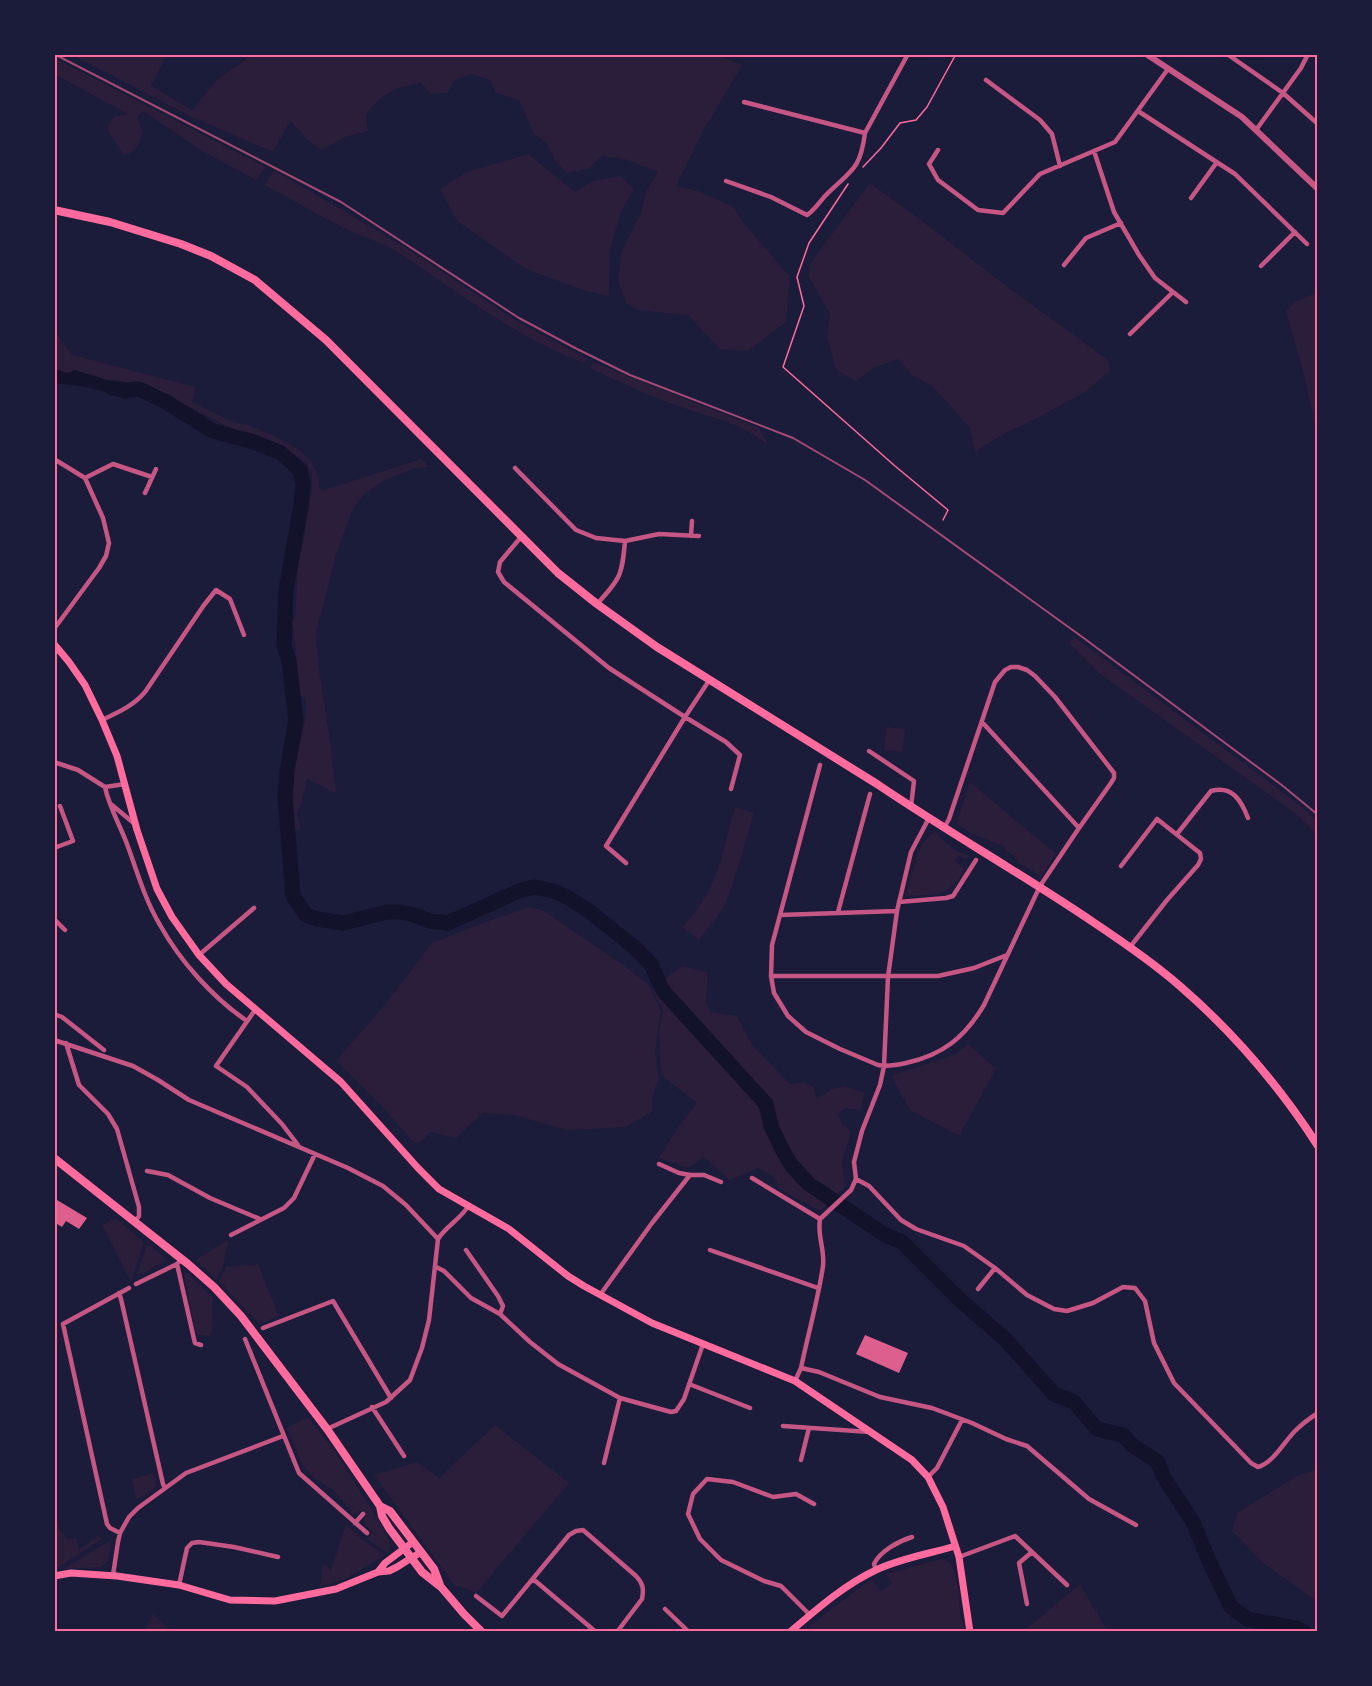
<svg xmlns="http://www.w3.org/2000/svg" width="1372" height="1686" font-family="'Exo 2',sans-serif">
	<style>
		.green { fill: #2a1e3b }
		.water { fill: #12122b }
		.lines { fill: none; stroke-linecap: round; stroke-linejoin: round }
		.river { stroke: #12122b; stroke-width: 15 }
		.building { fill: #dd5f8e }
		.path { stroke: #ff6b9d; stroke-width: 1.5 }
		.minor { stroke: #c65784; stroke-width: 4.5 }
		.tertiary { stroke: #c65784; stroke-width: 6 }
		.secondary { stroke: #ff6b9d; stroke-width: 7 }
		.primary { stroke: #ff6b9d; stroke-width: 8 }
		.rail { stroke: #a44b75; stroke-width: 2 }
		.neatline { fill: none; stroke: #ff6b9d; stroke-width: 2 }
	</style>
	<rect width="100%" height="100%" fill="#1b1b3a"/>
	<path class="green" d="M70,54H167L151,86L192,110L218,79L253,54H714L742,65L702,133L676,186L698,191L732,206L744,223L790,277L786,322L748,351L720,349L688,315L638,310L626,303L618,281L621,253L640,215L647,190L658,172L625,159L602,156L588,169L566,173L554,159L546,142L534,134L519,100L496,93L490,80L471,74L454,81L447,93L431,94L421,83C395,87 382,93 366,115L368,131L345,137L321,150L308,140L290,121L273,152L190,116Z
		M54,58L266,167L256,180L204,152L143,111L137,117L143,133C139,143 136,153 124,155L107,130C113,114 113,117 128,114L54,74Z
		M528,154L575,192L593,181L620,176L634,189L621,212L610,249L609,296L586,291L526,269L457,221L440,189L467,172Z
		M274,170L411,251L515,320L587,359L584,363C515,337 457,291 396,251C382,242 365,238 350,231C321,217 293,200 265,185Z
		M870,183L926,224L1005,285L1108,360L1110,371L1085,392L1041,416L1000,436L975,452L970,428L931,385L913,376L898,359L875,367L856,381L836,370L827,337L830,315L809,276L811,262Z
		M1318,292V441L1305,378L1286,311L1294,302Z
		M54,302C56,311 53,318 54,326C56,337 67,347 73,355L195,387L192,402L233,422L249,425L278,438L298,449L311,461L319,478V488L324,490L422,459L429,467L413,469L385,480L363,495L352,511L336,555L316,633L318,663L330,741L336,793L307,779L302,802L297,814L301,828L294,831C293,809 292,787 295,765C297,750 310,715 305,701C304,698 301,696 299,694L294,631L291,622L295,618L298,560L301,554L312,490V475L306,462L295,455L252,433L237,431L176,400L171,395L132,383H117L93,375L67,373L54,369Z
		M593,362L759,428L769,445C755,435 740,426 724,421C711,416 697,413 684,408C652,397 621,383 590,368Z
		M1073,636L1302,807L1318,822V836L1295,813L1099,673L1069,643Z
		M886,727L905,729L902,752L884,750Z
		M970,782L1056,854L1041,876L1019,863L1014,856L1004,849L1005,847L1000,844L999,845L993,842L992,843L987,839L976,836L956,824Z
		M735,807L754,813L732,887L723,908L699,940L682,927C689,919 697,910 703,901C719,876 727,836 735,807Z
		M935,830C943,842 956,853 971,856L966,859L959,856L955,861L962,867L963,874C944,899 935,894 906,896L917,856L923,842Z
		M530,907L544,911L623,965L649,985L661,1011L655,1053L659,1080C653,1089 652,1100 653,1111L626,1127L567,1130L514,1115L483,1113L456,1138L430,1132L421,1142L414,1143L383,1107L336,1061L387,1002L432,943L491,920Z
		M682,966L708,972L706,1003L710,1012L737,1016L753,1046L790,1084L804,1082L814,1087L817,1099L830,1090L845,1086L865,1093L861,1110L846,1108L838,1114L842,1124L851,1131L842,1163L845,1187L820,1211L778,1188L776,1178L758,1168L730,1180L704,1157L688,1168L659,1158L679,1126L697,1103L661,1075L659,1031L663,1010L652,989Z
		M968,1044L996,1069L959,1136L910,1110L891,1076L956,1054Z
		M116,1218L144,1242L132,1279L130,1280L102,1225Z
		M228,1240L223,1267L216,1279L195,1260Z
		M149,1245L165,1258L166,1261L136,1277L146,1246Z
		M258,1264L279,1316L259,1324L219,1281L226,1267Z
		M186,1272L213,1298L212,1329L210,1336L196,1334L184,1275Z
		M308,1417L336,1453L382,1526L391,1545L388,1553L367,1539L372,1532L364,1522L366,1515L361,1510L355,1514L351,1513V1510L333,1490L314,1478L303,1466L287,1428Z
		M495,1425L569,1483L476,1593L459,1586L456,1587L374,1475L417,1462L439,1478Z
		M1318,1469V1602L1263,1563L1232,1531L1237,1513L1297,1476Z
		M153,1473L157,1486L137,1500L132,1479Z
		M54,1489L58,1527L66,1538L76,1539L79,1550L98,1536L102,1539L54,1570Z
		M346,1525L364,1541L385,1555L343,1580L320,1587L323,1563L331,1570Z
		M111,1540C109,1550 111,1562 101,1567L63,1569Z
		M941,1559C945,1560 947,1559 950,1563C958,1571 960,1609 961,1621H963L965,1632H802L856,1590L872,1580L881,1591L892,1584L886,1574Z
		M1080,1584L1108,1632H1024V1631Z
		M153,1614L172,1632H144Z"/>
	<path class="water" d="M54,369L67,373L75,370L117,383H132L128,398L124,399L110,393L86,387L54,383Z"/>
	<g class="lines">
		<path class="river" d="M112,388L126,390L139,389L166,402L213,431L254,442L281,453L300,470L303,484L301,505L286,590L284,646L289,661L296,720L287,771L285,798L293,896L306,915L317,919L343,923L387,912H400L414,915L430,921L448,923L521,890L534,887L554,891L567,897L589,911L634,947L651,964L660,985L665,993L766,1104L771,1126L784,1153L792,1166L809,1184L885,1235L902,1242L960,1300L1005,1339L1054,1394L1074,1402L1097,1429L1123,1435L1132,1445L1158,1462L1163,1476L1193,1522L1209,1561L1231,1607L1247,1619L1296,1628L1304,1632"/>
	</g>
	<path class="building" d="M57,1200L87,1218L79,1229L66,1221L62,1227L54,1222V1204Z
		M865,1335L908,1353L899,1373L856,1354Z"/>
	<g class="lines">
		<path class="path" d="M863,167L881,148L900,123L916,120L927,107L956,54
			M848,184L809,243L797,277L804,306L783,367L895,466L948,510L943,520"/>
		<path class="minor" d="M1227,54L1283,93L1318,124
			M986,80L1040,120L1052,134L1060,166
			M744,102L865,133L908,54
			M1138,111L1235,174L1307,244
			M1256,130L1301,68L1308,54
			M938,150L929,164L938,180L978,210L1003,213L1040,174L1115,142L1168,69
			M1094,151L1114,212L1139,255L1155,278L1186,302
			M726,181L771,197L807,215C815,210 820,201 826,195C851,170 860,171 865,133
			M1191,198L1217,162
			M1064,265L1086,238L1121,223
			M1261,266L1295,232
			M1130,334L1173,292
			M54,459L85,478L103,518L109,543L106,556L99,568L54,629
			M515,468L576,530L596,538L625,541L659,534L699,536
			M85,478L113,464L152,477
			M145,493L156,469
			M691,536L692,521
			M521,537L500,562L498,572L504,582L609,668L685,717L726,742L740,755L731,789
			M597,604C621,578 622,575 625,541
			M102,720C119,712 133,706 145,692L204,605L216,590L230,599L244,635
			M982,722L1079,828
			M869,751L914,781L911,807
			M54,762L78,770L105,787C109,807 120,825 127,844C137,871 145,900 160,925C180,961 213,998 247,1021
			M820,765L772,945L771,976L774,993L788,1016L806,1032L840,1049L878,1065C887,1067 897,1065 906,1063C943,1055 965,1037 984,1005L1040,886L1079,828L1111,783L1114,778V773L1055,697L1035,676L1027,670L1018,667H1011L1005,670L995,682L949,819L944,828
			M105,787L125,784
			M112,805L136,825
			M1177,834L1211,791C1232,785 1241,800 1248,818
			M54,848L73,841L60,806
			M626,863L606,846L685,717L710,679
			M1121,866L1157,819L1200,853L1201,859L1198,865L1167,900L1130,947
			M899,902L946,898L953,896L976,860
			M838,912L870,794
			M780,915L897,911
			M54,919L65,930
			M199,955L254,908
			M771,976H938L974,968L1007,955
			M255,1010L216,1066L247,1087L282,1124L298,1145
			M54,1014L62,1017L104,1050
			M54,1040L133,1066L158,1080L189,1100L348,1168L383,1186L406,1205L438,1239
			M66,1043L79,1085L108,1114L117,1129L139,1207V1216L134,1222
			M659,1164L679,1173L690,1175H704L721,1182
			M147,1171L168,1175L210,1198L260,1219
			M752,1178L820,1219
			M856,1179L869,1186L901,1220L916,1229L964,1246L995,1268L1027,1295L1054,1309L1067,1311L1093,1303L1123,1287L1135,1288L1145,1301L1154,1343L1174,1383L1251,1463L1258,1467C1274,1462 1284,1442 1295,1431C1302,1424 1310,1418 1318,1413
			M820,1219L851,1190L856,1179L854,1162L862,1131L880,1085L884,1066L888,977L897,911L911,852L929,818
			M231,1235L284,1208L294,1198L315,1154
			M466,1250L498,1296L503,1306L500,1314
			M710,1250L818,1288
			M177,1264L194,1339L195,1343L201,1345
			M436,1267L444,1271L471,1298L500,1314L530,1342L558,1364L620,1398L671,1412L676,1411L684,1399L703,1344
			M136,1284L177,1264L179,1262
			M978,1289L995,1268
			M119,1293L121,1299L163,1484L165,1488
			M600,1295L652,1223L690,1175
			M263,1328L333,1301L391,1398
			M245,1339L299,1473L367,1533
			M801,1368L819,1372L880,1397L932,1408L972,1423L1006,1439L1027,1446L1089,1499L1136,1525
			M795,1381L801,1368C808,1334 818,1300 823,1266C825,1250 817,1235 820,1219
			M689,1384L750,1408
			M372,1407L404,1456
			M783,1426L870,1432
			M327,1429L386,1402L410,1380L422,1348L429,1320L438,1239C446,1226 461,1219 469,1205
			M801,1460L809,1428
			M604,1463L620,1398
			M928,1477L937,1468L962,1420
			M355,1523L363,1514
			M120,1533L110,1528L107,1524L63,1324L129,1288
			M959,1557L1015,1536L1067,1585
			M876,1570L874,1564C880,1551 899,1541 912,1537
			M113,1575L118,1542L120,1533L129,1517L138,1508L186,1473L283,1436
			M533,1579L596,1632
			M179,1585L187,1548L192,1543L199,1542L234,1547L278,1557
			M476,1596L502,1616L569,1535L576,1531L583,1530L636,1576C643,1583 644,1589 642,1599L617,1632
			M1027,1604L1019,1563L1032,1552
			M665,1609L689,1632
			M810,1615L781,1586L764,1581L721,1560L700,1539L688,1514L693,1494L707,1479L733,1482L773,1497L796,1494L814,1504"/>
		<path class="tertiary" d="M1146,54L1242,117L1318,189"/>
		<path class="secondary" d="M54,644L69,662L85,685L102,720L117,756L137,830L157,889L172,917L199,955L226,984L341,1082L418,1168L439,1189L509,1229L568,1276L584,1286L652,1323L795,1381L912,1460L928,1477L943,1507L959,1557L970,1632
			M378,1572L385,1563L413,1542
			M54,1576L71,1573L117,1576L179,1585L230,1600L275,1601L336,1589L378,1572L389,1571L397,1567L421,1552
			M790,1632C817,1609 844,1585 876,1570C901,1558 929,1554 955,1546"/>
		<path class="primary" d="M54,210L110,222L181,244L211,256L255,280L326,340L558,573L597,604L657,647L877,784C948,832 1022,874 1093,922C1123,942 1154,963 1181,987C1234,1033 1280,1087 1318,1146
			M54,1158L188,1264L214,1287L241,1316L327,1429L380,1506L382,1516L389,1528L422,1572L441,1587L464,1614L482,1632
			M380,1506L390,1511L434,1569L440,1585"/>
		<path class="rail" d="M54,54L341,202L519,318L577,349L630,375L793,438L865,480L1085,639L1283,786L1318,815"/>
	</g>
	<rect width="1372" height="1686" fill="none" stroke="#1b1b3a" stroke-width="111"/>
	<rect x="56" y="56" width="1260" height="1574" class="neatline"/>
</svg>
